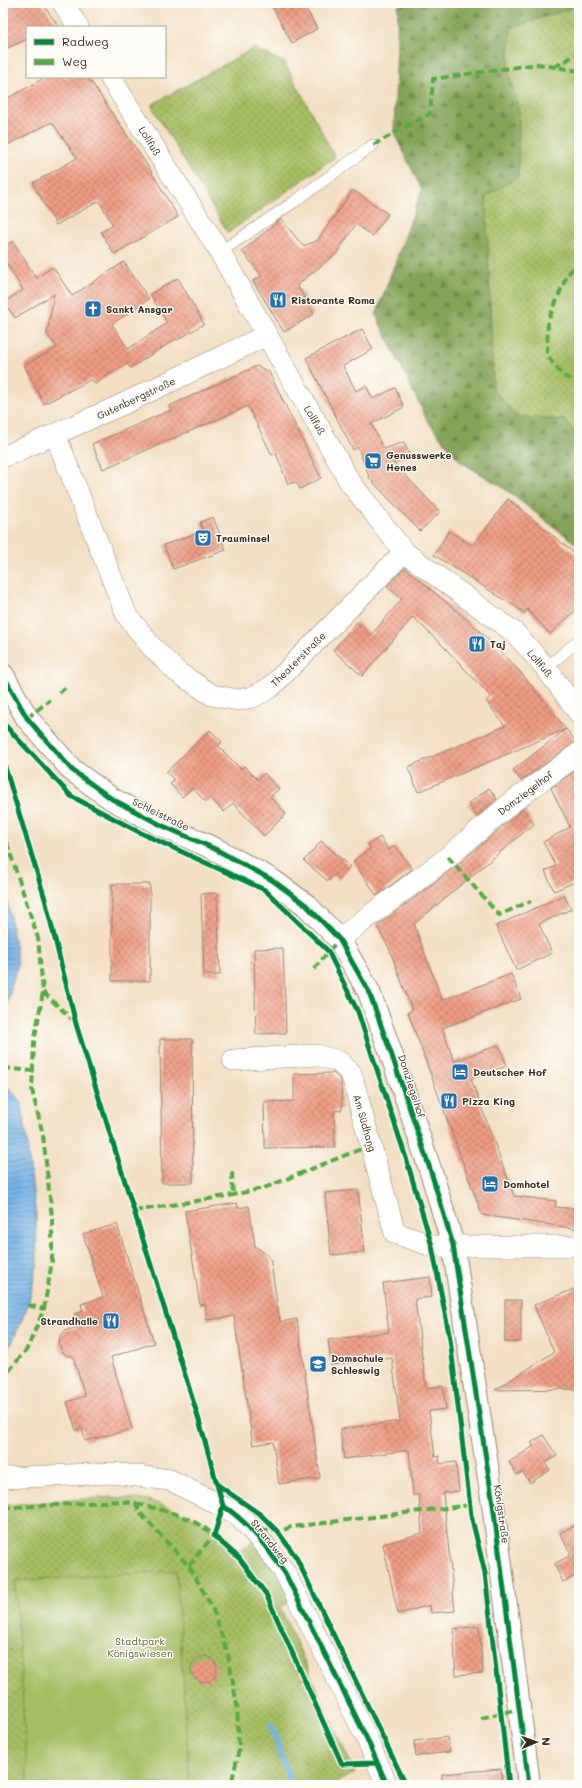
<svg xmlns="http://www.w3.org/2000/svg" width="582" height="1788" font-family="Mali,sans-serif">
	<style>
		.grass { fill: url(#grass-dots); stroke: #707440 }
		.forest { fill: url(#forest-firs); stroke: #60673c }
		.pitch { fill: #a5bd63; stroke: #707440 }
		.water { fill: url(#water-rules); stroke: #586e82 }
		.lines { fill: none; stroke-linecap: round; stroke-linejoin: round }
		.stream { stroke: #74b3e7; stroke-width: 5.5 }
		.building { fill: url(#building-cross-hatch) }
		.service-casing { stroke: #978470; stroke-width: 12 }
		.minor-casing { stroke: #978470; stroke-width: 22 }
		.tertiary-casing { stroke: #978470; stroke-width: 24 }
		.service { stroke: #fff; stroke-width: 11 }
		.minor { stroke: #fff; stroke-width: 21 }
		.tertiary { stroke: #fff; stroke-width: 22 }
		.quiet { stroke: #55ab43; stroke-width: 4; stroke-dasharray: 8 4; stroke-linecap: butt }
		.cycleway-casing { stroke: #fdfcf7; stroke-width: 8 }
		.cycleway { stroke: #00873e; stroke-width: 5 }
		.labels { text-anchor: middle; stroke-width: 3; stroke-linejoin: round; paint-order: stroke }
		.street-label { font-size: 10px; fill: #3b2a1e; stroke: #fdfcf7 }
		.poi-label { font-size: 10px; font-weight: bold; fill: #3b2a1e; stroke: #fdfcf7; text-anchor: start }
		.park-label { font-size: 10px; fill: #605d36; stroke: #fdfcf7 }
	</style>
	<defs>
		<pattern id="grass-dots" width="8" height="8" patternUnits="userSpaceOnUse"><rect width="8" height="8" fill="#a5bd63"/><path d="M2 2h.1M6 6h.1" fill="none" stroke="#889a51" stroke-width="1.8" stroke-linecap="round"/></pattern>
		<pattern id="forest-firs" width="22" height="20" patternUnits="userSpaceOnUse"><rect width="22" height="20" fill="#84a459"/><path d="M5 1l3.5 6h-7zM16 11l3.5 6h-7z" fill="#6d8649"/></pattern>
		<pattern id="water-rules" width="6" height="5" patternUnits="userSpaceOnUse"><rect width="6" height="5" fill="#74b3e7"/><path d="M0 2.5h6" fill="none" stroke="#6092bb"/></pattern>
		<pattern id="building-cross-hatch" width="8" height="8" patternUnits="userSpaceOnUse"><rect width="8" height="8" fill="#ee9d82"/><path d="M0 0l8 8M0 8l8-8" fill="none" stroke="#c2806a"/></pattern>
	</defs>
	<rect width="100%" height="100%" fill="#fdfcf7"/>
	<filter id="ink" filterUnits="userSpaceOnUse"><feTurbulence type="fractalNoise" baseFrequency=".025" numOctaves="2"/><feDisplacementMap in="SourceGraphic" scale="8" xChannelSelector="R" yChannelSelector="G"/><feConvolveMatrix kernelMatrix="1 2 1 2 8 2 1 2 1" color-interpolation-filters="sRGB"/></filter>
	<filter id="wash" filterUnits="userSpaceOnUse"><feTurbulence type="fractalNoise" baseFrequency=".012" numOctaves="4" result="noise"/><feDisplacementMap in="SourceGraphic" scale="16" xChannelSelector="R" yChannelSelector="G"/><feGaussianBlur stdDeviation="0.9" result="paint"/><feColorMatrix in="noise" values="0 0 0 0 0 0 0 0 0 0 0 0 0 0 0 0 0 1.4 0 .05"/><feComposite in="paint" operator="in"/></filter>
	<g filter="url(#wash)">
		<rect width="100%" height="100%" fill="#f3dfc2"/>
		<path class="grass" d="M579,5V439L564,420L516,417L493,390L486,196L518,177L519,112L508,70L511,28Z
			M254,48L285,63L335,157L228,233L151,105Z
			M112,1497L149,1500L198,1519L229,1541L239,1551L255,1541L294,1600L280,1607L355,1773L331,1785H3V1505Z"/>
		<path class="forest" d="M409,3H579V5L511,28L508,70L519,112L518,177L486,196L493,389L516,416L564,420L579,439V546L502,487L461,462L428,422L376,315L422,190L394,133L398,6Z"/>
		<path class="pitch" d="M176,1571L190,1785H28L15,1581Z"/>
		<path class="water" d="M3,875L18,963L3,1020Z
			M3,1081L22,1103L36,1215L37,1266L28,1305L12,1343L3,1353Z"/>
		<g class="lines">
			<path class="stream" d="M271,1724L291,1785"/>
		</g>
		<g id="blocks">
			<path class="building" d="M3,3H42L59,27H27V39L3,50Z
				M270,3H303L317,29L292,43Z
				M46,77H88L151,171L178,217L114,254L101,232L113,225L99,201L56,225L33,183L77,158L52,122L3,147V101Z
				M353,190L388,214L372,236L356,224L336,254L297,285L314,314L284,332L253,281L262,276L242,251L281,219L303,246L317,241Z
				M13,241L36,278L53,267L72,296L124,262L149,299L112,324L128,349L167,323L150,294L178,278L204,324L177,340L176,339L130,368L127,363L95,384L92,379L44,404L24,365L57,348L47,334L54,294L15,318L4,302L23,290L3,258V246Z
				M362,329L373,349L343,366L356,391L366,386L373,399L395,388L404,407L371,424L384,449L404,442L409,455L392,461L440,512L420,531L370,479L358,447L353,450L306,358Z
				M257,366L269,372L321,478L300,489L296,482L288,484L276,453L272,455L248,406L103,469L92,444L171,410L169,406Z
				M508,499L579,557V607L550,634L527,609L525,613L434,555L449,531L473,546Z
				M213,517L226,550L173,569L164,545L203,531L200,522Z
				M405,568L471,623L498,649L521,673L566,729L418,792L408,767L505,726L486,701L491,697L445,648L413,617L362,676L333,650L357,622L371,635L402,599L387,586Z
				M566,729L576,742L521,781L513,770Z
				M210,730L222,742L218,746L241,769L244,766L258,780L264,773L279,789L270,797L286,814L264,836L233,803L224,812L210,798L206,802L192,788L182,797L170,784L174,780L166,772Z
				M579,768V880L554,891L545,871L556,866L543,842L570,827L551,788Z
				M489,788L497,799L477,816L468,804Z
				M523,809L534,824L414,924L442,1000L511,974L521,999L442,1028L454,1061L499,1045L507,1066L471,1079L514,1196L556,1201L555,1207L579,1209V1229L482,1215L408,1012L412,1010L389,948L377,926L455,867Z
				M380,837L389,850L395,846L412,869L377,896L353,861L371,848L368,845Z
				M321,841L350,866L339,880L334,875L328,881L304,861Z
				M112,884H150V981H112Z
				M217,893L220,975H204L201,894Z
				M564,895L571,909L539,924L552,953L516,970L496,926Z
				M283,948L286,1033L256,1034L254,949Z
				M160,1039H192L193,1183H162Z
				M333,1073L340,1079L341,1083L342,1110L334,1111L335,1147L265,1148L264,1102L294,1101V1074Z
				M358,1190L365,1252L331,1255L325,1193Z
				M237,1203L238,1208L249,1206L255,1246L270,1257L280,1322L297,1319L320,1478L279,1484L273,1442L253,1445L234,1316L207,1320L205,1304L200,1305L185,1211Z
				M117,1224L154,1343L111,1357L132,1429L85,1441L82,1428L76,1430L67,1402L85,1396L73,1356H67L62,1351L59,1345L60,1336L65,1331L78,1327L74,1314L83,1311L81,1304L103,1297L83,1234Z
				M430,1277L432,1297L415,1299L426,1388L443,1386L446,1409L429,1411L435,1457L439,1456L440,1464L456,1462L459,1491L443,1493L455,1611L431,1613L430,1605L398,1614L383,1544L422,1533L419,1495H413L409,1450L344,1459L340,1429L400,1421L392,1358L331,1365L328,1340L389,1332L383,1283Z
				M579,1287V1389L495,1390L554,1352L534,1305Z
				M505,1300H521V1342H505Z
				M543,1435L557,1456L545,1463L550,1470L530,1483L523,1472L517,1475L509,1462L534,1446L531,1443Z
				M579,1523V1574L563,1582L554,1564L571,1555L560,1533Z
				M479,1626L483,1673L456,1675L453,1629Z
				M191 1669a13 13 0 1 1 26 0a13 13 0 1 1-26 0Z
				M448,1737L450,1752L416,1756L414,1741Z
				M501,1769L502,1785H442V1774Z"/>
		</g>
	</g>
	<g filter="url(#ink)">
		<use href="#blocks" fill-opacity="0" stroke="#978470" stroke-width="1"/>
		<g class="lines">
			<g class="service-casing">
				<path id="service" d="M220,252L294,202L373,145
					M546,668L579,640"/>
			</g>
			<g class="minor-casing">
				<path id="minor" d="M63,3L78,27
					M110,77L220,252L350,482L404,552L515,633L546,668L579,713
					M55,434L126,614L151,646L177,672L212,695L238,700L253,697L271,687L404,552
					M3,457L121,405L267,335
					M339,939L448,857L511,803L579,753
					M233,1060L316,1055L338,1061L351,1073L395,1233L432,1246H579
					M3,1478L112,1473L170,1480L235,1513L249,1527L267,1548L285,1573L367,1739L387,1785"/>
			</g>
			<g class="tertiary-casing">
				<path id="tertiary" d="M3,675L27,718L72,770L112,799L161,825L215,849L272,880L306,905L339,939L369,992L392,1056L432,1175L453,1245L493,1504L529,1785"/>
			</g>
			<use href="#service" class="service"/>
			<use href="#minor" class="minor"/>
			<use href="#tertiary" class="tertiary"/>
			<path class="quiet" d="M554,67L579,53
				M373,145L430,114L433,79L538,64L579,71
				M579,257L565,280L548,321L547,355L563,376L579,382
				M59,693L65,688
				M27,718L50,700
				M3,831L38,938L43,992L34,1043L32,1090L43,1135L52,1217V1261L44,1309L27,1349L3,1378
				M448,857L499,915L531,901
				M314,969L339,939
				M43,992L75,1022
				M3,1068L33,1071
				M232,1172L233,1195
				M134,1211L233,1195L264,1188L371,1145
				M28,1305L44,1309
				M136,1504C165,1510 194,1517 216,1537
				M3,1508L121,1501L136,1504L140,1513L189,1566L212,1607L228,1654L237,1706L239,1750L231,1785
				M249,1527L278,1532L291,1527L470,1505
				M189,1566L215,1533
				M481,1718L519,1709"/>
			<g class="cycleway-casing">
				<path id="cycleway" d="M3,675L27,718L72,770L112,799L161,825L215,849L272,880L306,905L339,939L369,992L392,1056L432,1175L453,1245L493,1504L529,1785
					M3,723L71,796L141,833L265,890L328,951L358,1012L406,1158L432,1246L450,1339L471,1515L485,1573L509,1785
					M3,750L5,767L45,899L76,1024L199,1420L223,1506L214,1536L239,1558L266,1594L342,1764L377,1763
					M218,1485L261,1515L278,1532L296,1557L406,1785
					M223,1506C249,1522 267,1548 285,1573L367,1739L387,1785"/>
			</g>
			<use href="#cycleway" class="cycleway"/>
		</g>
	</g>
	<defs>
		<g id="restaurant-square" transform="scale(0.9)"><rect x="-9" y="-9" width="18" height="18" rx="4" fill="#1f6fb2" stroke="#fdfcf7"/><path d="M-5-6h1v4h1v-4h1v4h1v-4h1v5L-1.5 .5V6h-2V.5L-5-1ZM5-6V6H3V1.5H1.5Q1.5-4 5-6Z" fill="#fff"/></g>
		<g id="church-square" transform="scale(0.9)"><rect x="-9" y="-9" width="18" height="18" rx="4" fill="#1f6fb2" stroke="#fdfcf7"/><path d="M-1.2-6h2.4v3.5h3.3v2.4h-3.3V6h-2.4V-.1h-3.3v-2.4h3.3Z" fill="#fff"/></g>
		<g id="supermarket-square" transform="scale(0.9)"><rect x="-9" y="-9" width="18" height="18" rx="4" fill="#1f6fb2" stroke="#fdfcf7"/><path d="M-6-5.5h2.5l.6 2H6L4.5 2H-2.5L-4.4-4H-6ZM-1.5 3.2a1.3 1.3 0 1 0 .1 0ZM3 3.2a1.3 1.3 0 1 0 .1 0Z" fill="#fff"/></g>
		<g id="theatre-square" transform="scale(0.9)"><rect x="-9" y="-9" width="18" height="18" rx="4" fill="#1f6fb2" stroke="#fdfcf7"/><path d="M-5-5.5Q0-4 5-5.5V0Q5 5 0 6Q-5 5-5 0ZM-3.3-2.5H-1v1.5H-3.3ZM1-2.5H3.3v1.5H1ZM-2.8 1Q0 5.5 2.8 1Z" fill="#fff"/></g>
		<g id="hotel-square" transform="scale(0.9)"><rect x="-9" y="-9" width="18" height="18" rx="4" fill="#1f6fb2" stroke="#fdfcf7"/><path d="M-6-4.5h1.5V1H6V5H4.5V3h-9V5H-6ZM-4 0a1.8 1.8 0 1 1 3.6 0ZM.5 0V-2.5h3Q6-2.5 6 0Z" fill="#fff"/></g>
		<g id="school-square" transform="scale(0.9)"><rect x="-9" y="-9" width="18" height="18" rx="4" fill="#1f6fb2" stroke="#fdfcf7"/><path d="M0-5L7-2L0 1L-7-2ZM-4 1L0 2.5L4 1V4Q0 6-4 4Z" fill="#fff"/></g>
	</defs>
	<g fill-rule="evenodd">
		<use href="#restaurant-square" x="278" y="300"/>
		<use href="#church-square" x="93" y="309"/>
		<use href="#supermarket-square" x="373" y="461"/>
		<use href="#theatre-square" x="203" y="538"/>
		<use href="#restaurant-square" x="477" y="644"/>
		<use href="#hotel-square" x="460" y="1072"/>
		<use href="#restaurant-square" x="449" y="1101"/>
		<use href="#hotel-square" x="490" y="1184"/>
		<use href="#restaurant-square" x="111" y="1321"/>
		<use href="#school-square" x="318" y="1364"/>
	</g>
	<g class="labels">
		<g class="street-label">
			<text transform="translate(150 141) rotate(58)" y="4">Lollfuß</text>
			<text transform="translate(136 398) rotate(-25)" y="4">Gutenbergstraße</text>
			<text transform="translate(315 420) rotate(60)" y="4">Lollfuß</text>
			<text transform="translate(298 659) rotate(-45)" y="4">Theaterstraße</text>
			<text transform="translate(540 663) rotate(49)" y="4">Lollfuß</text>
			<text transform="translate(525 793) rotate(-37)" y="4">Domziegelhof</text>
			<text transform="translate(161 814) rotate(26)" y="4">Schleistraße</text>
			<text transform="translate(412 1086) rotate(72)" y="4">Domziegelhof</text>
			<text transform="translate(365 1123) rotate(74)" y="4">Am Südhang</text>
			<text transform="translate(502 1514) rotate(82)" y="4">Königstraße</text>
			<text transform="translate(270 1541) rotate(51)" y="4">Strandweg</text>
		</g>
		<g class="poi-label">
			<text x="291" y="304">Ristorante Roma</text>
			<text x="106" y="313">Sankt Ansgar</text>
			<text x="386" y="459">Genusswerke<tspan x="386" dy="12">Henes</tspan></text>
			<text x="216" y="542">Trauminsel</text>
			<text x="490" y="648">Taj</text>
			<text x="473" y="1076">Deutscher Hof</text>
			<text x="462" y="1105">Pizza King</text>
			<text x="503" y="1188">Domhotel</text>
			<text x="98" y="1325" text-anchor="end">Strandhalle</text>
			<text x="331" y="1362">Domschule<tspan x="331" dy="12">Schleswig</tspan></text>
		</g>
		<g class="park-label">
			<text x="140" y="1645">Stadtpark<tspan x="140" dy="12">Königswiesen</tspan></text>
		</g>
	</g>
	<rect width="582" height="1788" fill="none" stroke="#fdfcf7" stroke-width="16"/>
	<rect x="26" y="26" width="140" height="52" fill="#fdfcf7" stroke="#afa8a0"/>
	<rect x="34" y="39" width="20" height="6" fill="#00873e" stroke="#afa8a0"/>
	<text x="62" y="46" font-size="12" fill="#3b2a1e">Radweg</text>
	<rect x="34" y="59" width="20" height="6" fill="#55ab43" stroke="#afa8a0"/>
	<text x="62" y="66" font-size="12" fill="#3b2a1e">Weg</text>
	<g transform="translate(536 1742) rotate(88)" stroke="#fdfcf7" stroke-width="3" paint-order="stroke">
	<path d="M0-3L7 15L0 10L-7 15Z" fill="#3b2a1e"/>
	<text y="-6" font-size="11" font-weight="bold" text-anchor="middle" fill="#3b2a1e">N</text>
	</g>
</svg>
